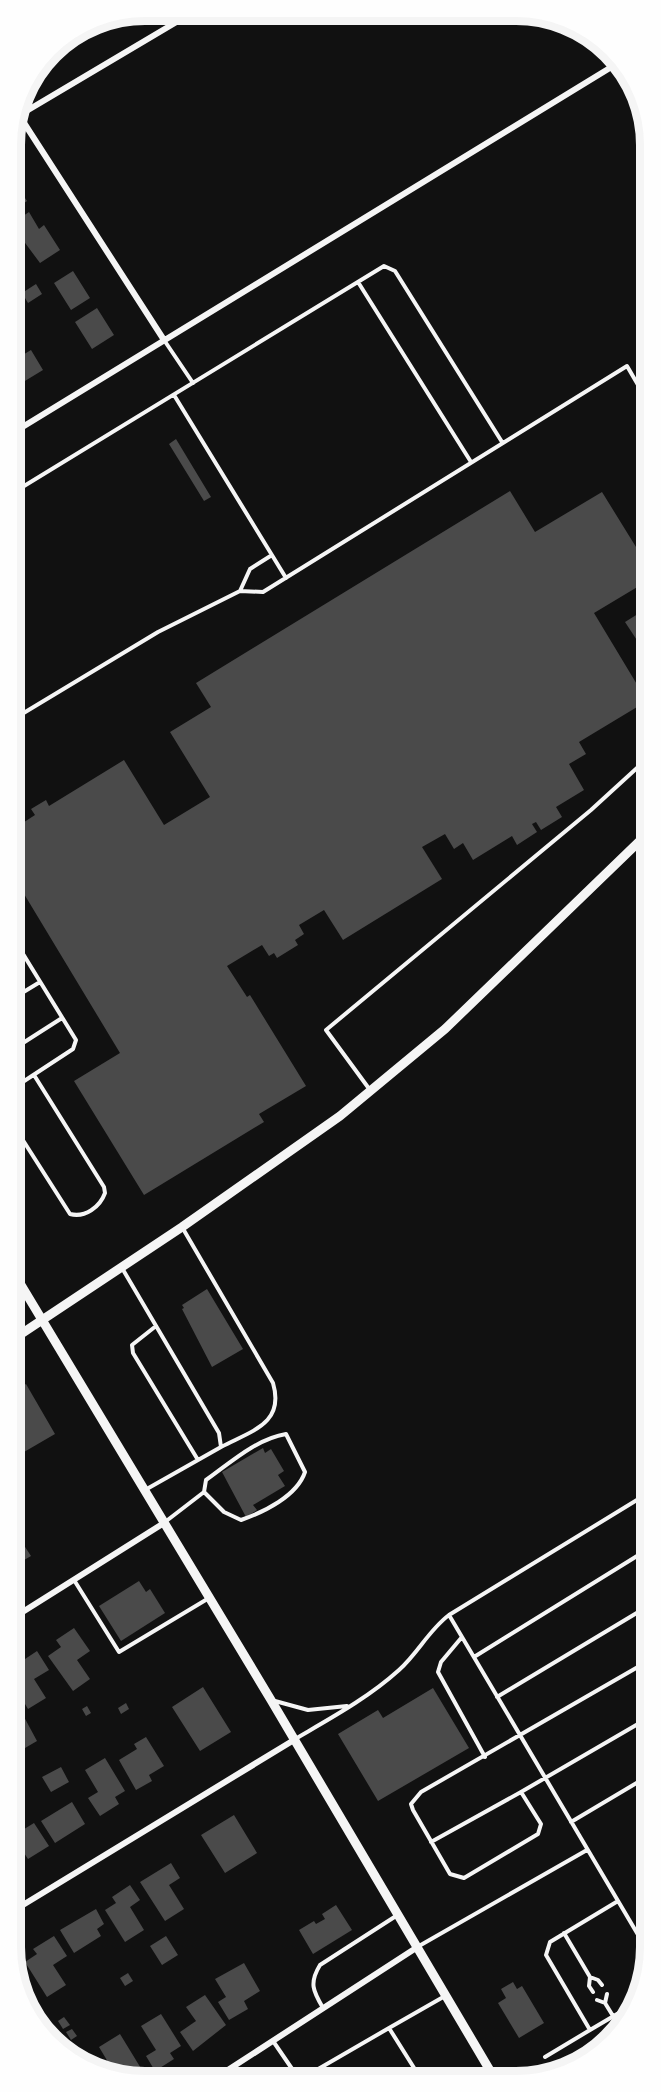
<svg xmlns="http://www.w3.org/2000/svg" width="661" height="2092" font-family="'Work Sans',sans-serif">
	<style>
		.building { fill: #4a4a4a }
		.lines { fill: none; stroke-linecap: round; stroke-linejoin: round }
		.service { stroke: #f5f5f5; stroke-width: 4 }
		.minor { stroke: #f5f5f5; stroke-width: 6 }
		.tertiary { stroke: #f5f5f5; stroke-width: 9 }
		.rim { fill: none; stroke: #f5f5f5; stroke-width: 8 }
	</style>
	<rect width="100%" height="100%" fill="#111"/>
	<path class="building" d="M121,15L109,23L106,18Z
		M73,33L76,39L59,50L56,44Z
		M53,48L59,57L35,71Z
		M11,177L27,201L11,212Z
		M29,212L39,229L44,225L60,250L40,263L11,224Z
		M73,271L90,298L71,310L54,283Z
		M36,284L42,294L28,303L22,293Z
		M97,308L114,335L92,349L75,322Z
		M31,350L43,370L15,387L11,382V362Z
		M176,439L211,497L204,501L169,444Z
		M510,491L535,532L602,492L649,568V580L594,613L647,701L579,742L586,754L569,764L584,790L556,807L562,817L541,830L536,822L532,824L537,832L517,845L512,836L473,860L463,843L454,849L445,834L422,847L442,879L343,940L324,910L299,925L304,934L295,940L298,945L277,958L274,953L269,956L262,945L227,966L247,997L250,995L306,1086L259,1114L264,1122L144,1195L74,1081L120,1053L12,874V830L35,815L31,809L46,800L49,806L124,760L164,825L210,797L170,732L211,707L196,683Z
		M649,607V653L646,654L625,622Z
		M207,1289L243,1349L212,1367L182,1309L184,1308L182,1305Z
		M26,1384L55,1434L12,1459V1436L17,1433L12,1425V1392Z
		M263,1448L265,1453L271,1449L284,1471L278,1475L285,1486L253,1505L257,1510L246,1517L222,1472Z
		M12,1527L31,1556L19,1563L24,1571L13,1578Z
		M139,1581L146,1592L150,1589L165,1613L121,1641L99,1606Z
		M74,1628L90,1651L77,1660L90,1679L73,1691L48,1656L61,1647L56,1640Z
		M37,1651L49,1670L34,1679L46,1698L28,1709L13,1684V1675L23,1669L19,1663Z
		M203,1687L231,1732L200,1751L172,1707Z
		M433,1688L469,1748L378,1801L338,1734L378,1710L383,1718Z
		M126,1703L129,1709L121,1714L118,1708Z
		M87,1706L91,1713L86,1716L82,1709Z
		M23,1715L37,1741L25,1748L13,1727V1721Z
		M146,1737L164,1766L149,1775L152,1781L136,1790L119,1760L137,1749L134,1744Z
		M105,1758L125,1791L115,1797L119,1804L100,1816L88,1798L98,1792L85,1770Z
		M61,1767L69,1782L51,1792L42,1777Z
		M72,1802L85,1824L55,1843L41,1821Z
		M234,1815L257,1853L225,1873L201,1835Z
		M13,1819L21,1831L34,1823L49,1846L28,1859L24,1853L14,1860Z
		M171,1863L180,1878L169,1885L184,1909L165,1921L140,1882Z
		M130,1885L140,1900L130,1907L144,1930L125,1942L105,1910L116,1903L112,1897Z
		M336,1905L352,1930L313,1954L299,1930L314,1921L316,1924L325,1919L322,1914Z
		M96,1909L104,1924L97,1929L101,1936L74,1953L60,1930Z
		M54,1936L67,1956L53,1965L66,1985L47,1997L25,1962L37,1954L33,1949Z
		M166,1936L178,1955L162,1965L150,1946Z
		M13,1957L23,1974L16,1978L13,1973Z
		M244,1963L260,1991L244,2001L248,2009L229,2020L218,2002L226,1997L215,1979Z
		M128,1973L133,1981L125,1986L120,1978Z
		M513,1982L517,1989L522,1986L544,2023L519,2038L498,2003L506,1998L501,1989Z
		M205,1995L226,2025L193,2051L180,2032L196,2021L186,2007Z
		M161,2014L181,2046L170,2053L174,2059L155,2071L146,2056L156,2050L141,2026Z
		M64,2017L70,2025L63,2029L58,2021Z
		M72,2029L77,2036L71,2040L66,2032Z
		M120,2034L142,2070L128,2079H118L104,2071L111,2067L99,2047Z"/>
	<g class="lines">
		<path class="service" d="M358,282L471,462
			M164,340L193,383
			M174,395L286,578
			M11,494L384,266L395,271L502,442
			M240,591L250,569L272,555
			M12,720L158,632L240,591L263,592L627,366L648,402
			M12,936L76,1040L73,1049L12,1089
			M12,999L40,982
			M12,1050L62,1018
			M370,1090L326,1030L591,810L649,757
			M12,1123L70,1214C85,1218 100,1207 105,1193L104,1187L34,1075
			M182,1227L273,1383C285,1424 251,1431 221,1447
			M122,1268L219,1433L221,1447L145,1490
			M156,1326L132,1345L133,1353L198,1460
			M165,1522L204,1492L224,1512L241,1520C264,1512 297,1496 305,1472L286,1434C256,1439 230,1463 206,1480L204,1492
			M74,1580L119,1652L209,1598
			M449,1615L650,1955
			M462,1637L441,1662L438,1672L485,1757
			M474,1657L650,1548
			M650,1660L421,1792L411,1804L413,1810L450,1874L464,1878L538,1834L541,1824L521,1792L650,1717
			M497,1697L650,1605
			M275,1701L308,1710L347,1706
			M295,1739C331,1718 368,1698 399,1670C418,1653 429,1630 449,1615L650,1492
			M571,1822L650,1775
			M431,1842L521,1792
			M618,1901L550,1942L546,1955L590,2030L629,2007
			M564,1933L590,1977L589,1986L593,1992
			M639,1935L650,1929
			M419,1946L587,1850
			M590,1977L598,1980L602,1985
			M597,2000L605,2003L613,2016
			M605,2003L607,1994
			M323,2008C313,1991 309,1983 320,1965L396,1916
			M273,2041L299,2079
			M545,2057L590,2030
			M301,2079L389,2028
			M421,2079L389,2028L445,1996"/>
		<path class="minor" d="M17,112L164,340
			M18,116L195,11
			M11,434L618,63
			M13,1618L164,1523
			M13,1911L294,1740
			M214,2079L416,1948"/>
		<path class="tertiary" d="M12,1270L271,1700L495,2079
			M12,1340L182,1227L340,1116L445,1029L649,832"/>
	</g>
	<path d="M0 0H661V2092H0ZM145 21H516A124 124 0 0 1 640 145V1947A124 124 0 0 1 516 2071H145A124 124 0 0 1 21 1947V145A124 124 0 0 1 145 21Z" fill="#fefefe" fill-rule="evenodd"/>
	<path class="rim" d="M145 21H516A124 124 0 0 1 640 145V1947A124 124 0 0 1 516 2071H145A124 124 0 0 1 21 1947V145A124 124 0 0 1 145 21Z"/>
</svg>
